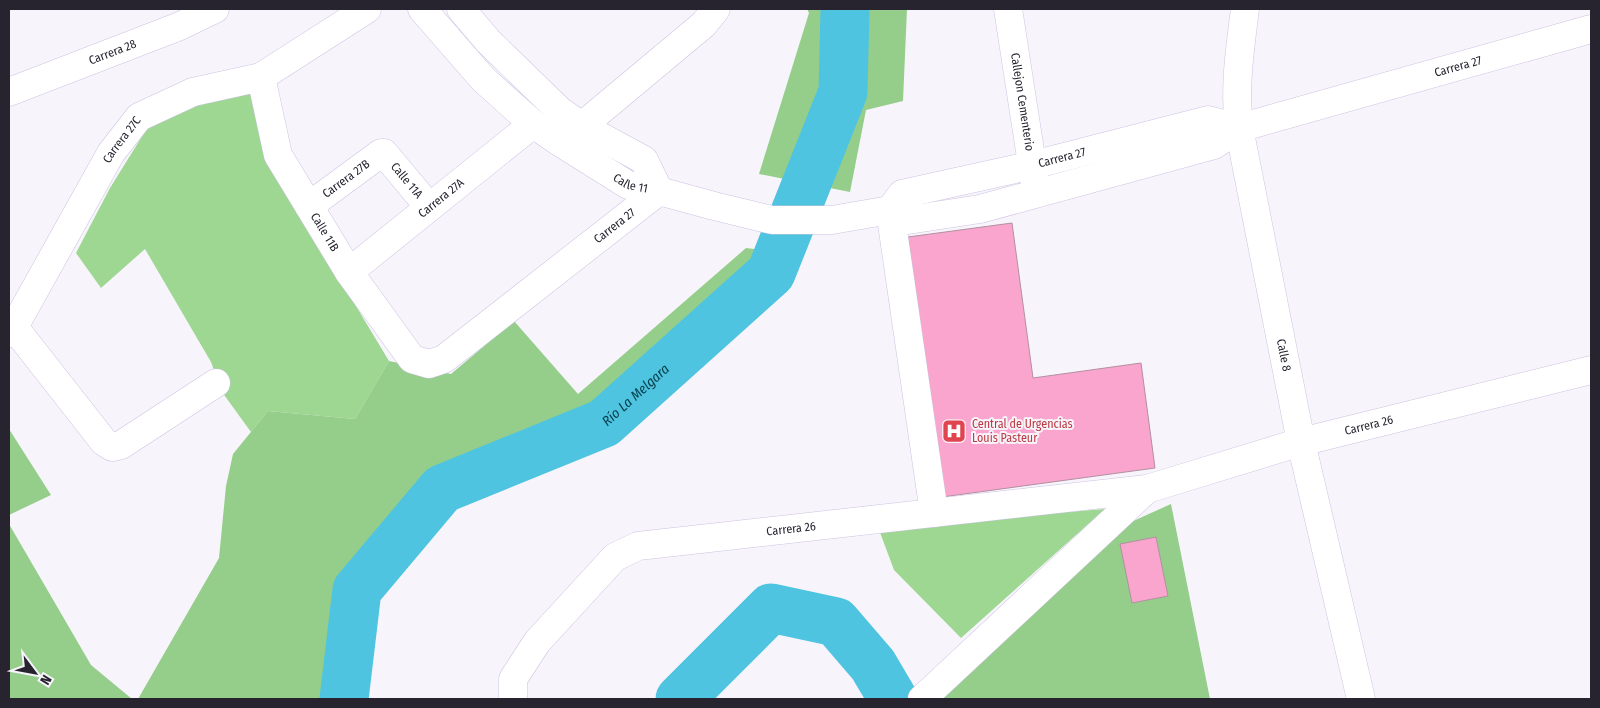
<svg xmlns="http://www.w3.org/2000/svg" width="1600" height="708" font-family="'Fira Sans Condensed',sans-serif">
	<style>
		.green { fill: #9ed792 }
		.forest { fill: #95ce8a }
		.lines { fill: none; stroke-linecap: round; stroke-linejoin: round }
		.river { stroke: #4ec4e0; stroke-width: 49 }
		.building { fill: #faa5ce; stroke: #b290a0 }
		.minor-casing { stroke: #cec3e3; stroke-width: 29 }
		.major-casing { stroke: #cec3e3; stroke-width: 29 }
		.minor { stroke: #fff; stroke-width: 28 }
		.major { stroke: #fff; stroke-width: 28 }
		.labels { text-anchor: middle; stroke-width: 4; stroke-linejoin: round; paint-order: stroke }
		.street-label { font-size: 12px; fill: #27232f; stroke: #f7f4fb }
		.health-label { font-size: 12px; fill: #be3a42; stroke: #f7f4fb; text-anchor: start }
		.water-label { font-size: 14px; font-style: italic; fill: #053d49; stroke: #f7f4fb }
	</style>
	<rect width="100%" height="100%" fill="#f7f4fb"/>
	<path class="green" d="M256,87L267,158L389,361L355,419L268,411L251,432L222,392L211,362L145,249L101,288L76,253L110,188L146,130L195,102Z
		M1105,509L961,638L894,570L878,527Z"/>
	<path class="forest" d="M807,9H907L903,101L866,110L850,192L759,174L809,13Z
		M746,248L771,251L765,264L602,416L427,481L346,581L332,699H138L219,558L226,486L233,454L268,411L355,419L389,361L451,374L514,321L578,394Z
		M9,429L51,495L9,515Z
		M1171,504L1210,699H940L1120,527Z
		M9,524L91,665L132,699H9Z"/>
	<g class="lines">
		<g class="river">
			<path id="s1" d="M344,699L357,590L442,489L604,423L771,273L843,92L845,9"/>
			<path d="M680,699L771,608L836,622L873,665L893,699"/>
		</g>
	</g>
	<path class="building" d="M1012,223L1033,378L1141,363L1155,468L942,497L908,237Z
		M1156,537L1168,596L1132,603L1120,544Z"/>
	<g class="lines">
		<g class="minor-casing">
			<g id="minor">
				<path id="s2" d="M422,9L483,79L533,124L561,143L628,185L659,191L714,206L772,220H832L890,210L908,220L980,209L1214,145L1239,128L1591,29"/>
				<path d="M461,9L488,41L560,111L583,127L644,160L659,191"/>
				<path id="s3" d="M1008,9L1035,183"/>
				<path id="s4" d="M261,77L278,155L349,272L412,359L429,364L444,359L659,191"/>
				<path id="s5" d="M9,92L180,26L215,9"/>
				<path d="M570,136L704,24L716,9"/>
				<path id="s6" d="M309,206L381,153H384L429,207"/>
				<path id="s7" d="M890,210L902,194L1033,165L1208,120L1239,128"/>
				<path d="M890,210L934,513"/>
				<path id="s8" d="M349,272L533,124"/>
				<path d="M14,327L104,442L112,447L121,445L216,383"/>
				<path id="s9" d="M9,333L14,327L111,153L139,117L193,92L261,77L367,9"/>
				<path id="s10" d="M513,699V679L537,642L615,557L638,546L1147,489L1301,442L1591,370"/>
				<path d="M922,699L1147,489"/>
			</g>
		</g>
		<g class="major-casing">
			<g id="major">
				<path id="s11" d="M1245,9C1240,48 1234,88 1239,128L1301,442L1361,699"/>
			</g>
		</g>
		<use href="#minor" class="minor"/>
		<use href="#major" class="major"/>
	</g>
	<defs>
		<g id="hospital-square" transform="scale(1.25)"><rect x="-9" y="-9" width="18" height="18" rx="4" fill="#e0444e" stroke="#f7f4fb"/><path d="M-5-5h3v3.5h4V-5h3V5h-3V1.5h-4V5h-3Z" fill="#fff"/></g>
	</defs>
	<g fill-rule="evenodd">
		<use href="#hospital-square" x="954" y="431"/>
	</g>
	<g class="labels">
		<g class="street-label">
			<text dy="4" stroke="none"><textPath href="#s5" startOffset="111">Carrera 28</textPath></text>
			<text dy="4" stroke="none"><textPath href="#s2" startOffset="1134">Carrera 27</textPath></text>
			<text dy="4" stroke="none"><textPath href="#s3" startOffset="94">Callejon Cementerio</textPath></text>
			<text dy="4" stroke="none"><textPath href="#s9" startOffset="224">Carrera 27C</textPath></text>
			<text dy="4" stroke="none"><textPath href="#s7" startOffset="184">Carrera 27</textPath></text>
			<text dy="4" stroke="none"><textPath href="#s6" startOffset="46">Carrera 27B</textPath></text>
			<text dy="4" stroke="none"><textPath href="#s6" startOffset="128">Calle 11A</textPath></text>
			<text dy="4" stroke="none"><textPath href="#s2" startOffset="275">Calle 11</textPath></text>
			<text dy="4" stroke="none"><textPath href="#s8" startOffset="118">Carrera 27A</textPath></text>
			<text dy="4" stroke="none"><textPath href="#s4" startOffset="574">Carrera 27</textPath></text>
			<text dy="4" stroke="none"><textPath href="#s4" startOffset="170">Calle 11B</textPath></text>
			<text dy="4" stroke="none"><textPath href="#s11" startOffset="351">Calle 8</textPath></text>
			<text dy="4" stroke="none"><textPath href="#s10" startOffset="948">Carrera 26</textPath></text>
			<text dy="4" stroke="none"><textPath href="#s10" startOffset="359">Carrera 26</textPath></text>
		</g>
		<g class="health-label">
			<text x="972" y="428">Central de Urgencias<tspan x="972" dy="14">Louis Pasteur</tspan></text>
		</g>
		<g class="water-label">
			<text dy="5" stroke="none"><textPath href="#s1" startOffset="459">Río La Melgara</textPath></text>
		</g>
	</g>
	<rect width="1600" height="708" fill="none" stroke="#27232f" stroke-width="20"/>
	<g transform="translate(35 673) rotate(122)" stroke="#f7f4fb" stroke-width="4" paint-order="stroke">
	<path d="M0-4L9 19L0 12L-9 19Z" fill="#27232f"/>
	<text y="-8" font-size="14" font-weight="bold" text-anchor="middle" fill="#27232f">N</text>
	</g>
</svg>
